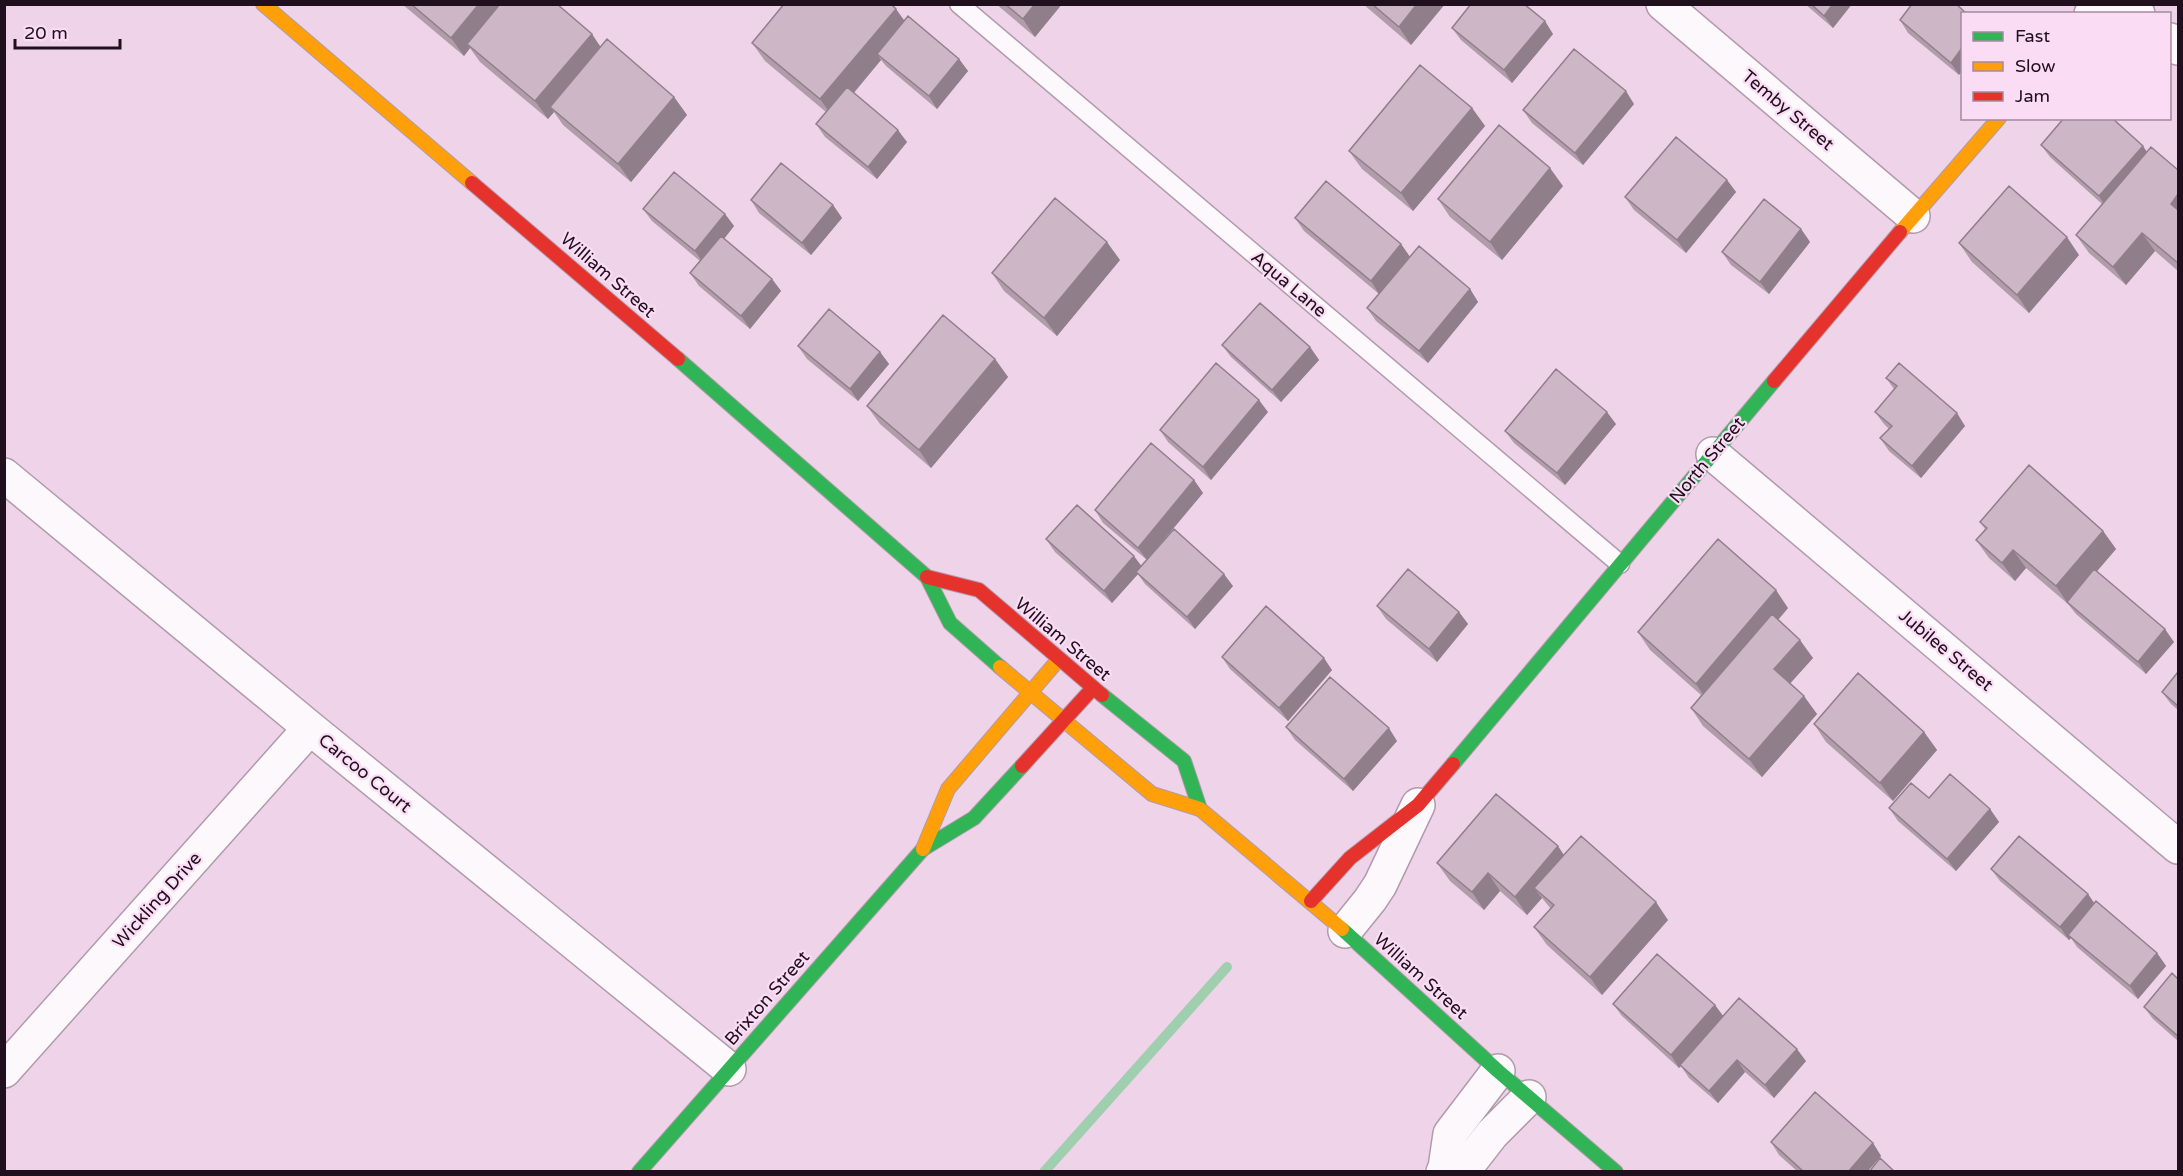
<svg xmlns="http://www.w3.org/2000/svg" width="2183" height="1176" font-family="'Varela Round',sans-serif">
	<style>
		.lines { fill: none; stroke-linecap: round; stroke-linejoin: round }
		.stream { stroke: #a0cfb0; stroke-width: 10 }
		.lane-casing { stroke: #b09bac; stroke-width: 21 }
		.street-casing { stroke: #b09bac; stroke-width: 36 }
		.fast-casing { stroke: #b09bac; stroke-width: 16 }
		.slow-casing { stroke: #b09bac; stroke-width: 16 }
		.jam-casing { stroke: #b09bac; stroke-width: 16 }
		.lane { stroke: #fcf8fc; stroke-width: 18 }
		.street { stroke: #fcf8fc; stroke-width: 33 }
		.fast { stroke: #30b455; stroke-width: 14 }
		.slow { stroke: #ff9f0a; stroke-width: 14 }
		.jam { stroke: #e5322d; stroke-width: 14 }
		.wall { fill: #b09da9 }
		.shaded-wall { fill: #907f8a }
		.building { fill: #cdb6c5; stroke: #907f8a; stroke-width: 1.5 }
		.labels { text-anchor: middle; stroke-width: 4.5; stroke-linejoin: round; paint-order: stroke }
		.street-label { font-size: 18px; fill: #200f1d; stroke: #fadcf4 }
	</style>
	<rect width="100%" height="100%" fill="#eed3e9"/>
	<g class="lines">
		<path class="stream" d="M1044,1172L1227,967"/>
		<g class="lane-casing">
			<path id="lane" d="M959,4L1620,564"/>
		</g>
		<g class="street-casing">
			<path id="street" d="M1663,4L1913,216
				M2128,4L2138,14
				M2091,14L2099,4
				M2170,40L2178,48
				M1713,454L2178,847
				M4,475L310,728L729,1069
				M1345,931L1370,900L1380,885L1418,805
				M4,1071L310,728
				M1445,1168L1471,1161L1492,1134L1529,1097
				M1443,1172L1445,1168L1450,1134L1498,1071"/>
		</g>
		<g class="fast-casing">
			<path id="fast" d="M678,359L927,577L950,623L1000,667
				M1102,695L1184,761L1200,809
				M1453,764L1774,381
				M1342,929L1498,1071L1616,1172
				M639,1172L923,849L974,818L1022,766"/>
		</g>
		<g class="slow-casing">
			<path id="slow" d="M263,4L472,183
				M1900,232L1999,118
				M1000,667L1152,794L1200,809L1342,929
				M923,849L948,789L1059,659"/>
		</g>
		<g class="jam-casing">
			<path id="jam" d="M472,183L678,359
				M1774,381L1900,232
				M927,577L979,590L1102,695
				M1022,766L1093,688
				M1311,901L1350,858L1418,805L1453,764"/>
		</g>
		<use href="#lane" class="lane"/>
		<use href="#street" class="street"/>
		<use href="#fast" class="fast"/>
		<use href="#slow" class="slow"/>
		<use href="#jam" class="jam"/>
	</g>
	<path class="wall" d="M402,4H557L601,47L674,97L687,115L631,182L563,125L554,112L548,119L480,62L470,48L464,56Z
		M996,4H1062L1035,37Z
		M1363,4H1445L1411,45Z
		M1805,4H1852L1833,28Z
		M1967,14L1959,75L1908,33L1900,20Z
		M904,21L959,59L968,71L937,109L886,66L881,60L854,93L907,142L877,179L825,137L816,124L826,112L765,61L752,43Z
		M1452,28L1553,34L1512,83L1461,40Z
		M1634,104L1583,165L1532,123L1523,110Z
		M1472,108L1485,126L1413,211L1362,169L1349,151Z
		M2041,145L2147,152L2178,170V271L2155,251L2126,285L2089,253L2076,235L2102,204L2050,157Z
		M1727,180L1736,192L1686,253L1634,210L1625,197Z
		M1563,186L1502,260L1450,217L1438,199Z
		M751,200L833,205L842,218L811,255L759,213Z
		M643,209L725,214L734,226L724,239L772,279L781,291L750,329L699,286L690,273L700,261L652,221Z
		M1295,218L1401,244L1410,257L1470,289L1478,302L1428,363L1376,321L1367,308L1379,294L1304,231Z
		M1801,229L1810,242L1769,294L1731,265L1722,252Z
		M1959,243L2079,255L2029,313L1972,262Z
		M1120,260L1057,336L1004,291L992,273Z
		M1222,345L1310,347L1319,360L1281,402L1231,357Z
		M798,346L880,352L889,364L858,401L807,359Z
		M995,359L1008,377L931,468L880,424L867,406Z
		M1886,378L1965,426L1921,478L1889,451L1880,438L1889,429L1884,424L1875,412L1894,389Z
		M1268,412L1211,480L1168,442L1160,430Z
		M1616,424L1565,485L1514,443L1505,431Z
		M1194,480L1203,493L1152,553L1233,586L1195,629L1145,584L1138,574L1112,603L1055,552L1046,539L1141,566L1147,560L1103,523L1095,510Z
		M1980,522L2103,531L2116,549L2097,571L2174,642L2146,674L2076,614L2068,604L2026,568L2015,581L1989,558L1976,540L1985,529Z
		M1377,606L1459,612L1468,624L1437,662L1386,619Z
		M1788,608L1778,620L1813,658L1790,683L1817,714L1762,777L1703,726L1691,708L1701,695L1650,650L1638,632Z
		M1222,657L1332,670L1288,721L1230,669Z
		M2178,672V710L2171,704L2162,692Z
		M1814,724L1924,732L1937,750L1893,801L1826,742Z
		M1286,727L1397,741L1353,791L1295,740Z
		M1929,798L1990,809L1999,822L1956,871L1898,821L1889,808Z
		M1564,855L1668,920L1602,995L1547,945L1534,927L1551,909L1542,898L1527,915L1500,891L1484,910L1450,881L1437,863Z
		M1991,869L2095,904L2157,953L2166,966L2138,999L2077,947L2071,938L2069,940L2000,881Z
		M2178,979V1041L2153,1019L2144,1007Z
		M1613,1004L1715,1005L1723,1017L1806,1061L1774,1098L1745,1072L1718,1103L1689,1078L1681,1066L1679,1068L1622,1016Z
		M1771,1142L1873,1143L1881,1156L1867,1172H1798L1779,1155Z"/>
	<path class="shaded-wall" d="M479,4H506L467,44L470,48L464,56L451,38Z
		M1035,4H1062L1035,37L1023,19Z
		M1417,4H1445L1411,45L1399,27Z
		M1833,4H1852L1833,28L1824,16Z
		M896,9L909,27L877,54L881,60L833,117L820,99Z
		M1545,21L1553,34L1512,83L1504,70Z
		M592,34L604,52L550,107L554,112L548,119L535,101Z
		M1962,48V71L1959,75L1951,63Z
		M959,59L968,71L937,109L929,96Z
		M1626,91L1634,104L1583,165L1575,153Z
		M674,97L687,115L631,182L618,164Z
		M1472,108L1485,126L1413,211L1401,193Z
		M898,130L907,142L877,179L868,167Z
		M2143,146L2151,158L2107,209L2099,196Z
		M1550,168L1563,186L1502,260L1490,242Z
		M1727,180L1736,192L1686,253L1677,240Z
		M2178,194V215L2171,204Z
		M833,205L842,218L811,255L802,243Z
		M725,214L734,226L704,264L695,251Z
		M1801,229L1810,242L1769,294L1760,282Z
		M2142,233L2155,251L2126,285L2113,267Z
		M2067,237L2079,255L2029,313L2017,295Z
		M1107,242L1120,260L1057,336L1044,318Z
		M1401,244L1410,257L1379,294L1371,281Z
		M772,279L781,291L750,329L741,316Z
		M1470,289L1478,302L1428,363L1419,351Z
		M1310,347L1319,360L1281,402L1272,390Z
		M880,352L889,364L858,401L850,389Z
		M995,359L1008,377L931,468L919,450Z
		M1259,400L1268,412L1211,480L1203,467Z
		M1607,412L1616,424L1565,485L1557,473Z
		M1957,413L1965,426L1921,478L1912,466Z
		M1194,480L1203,493L1147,560L1138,548Z
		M2103,531L2116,549L2069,604L2067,602L2068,604L2056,586Z
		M2013,550L2026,568L2015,581L2002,563Z
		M1134,556L1143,568L1136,572L1138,574L1112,603L1104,591Z
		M1224,574L1233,586L1195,629L1187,617Z
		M1776,590L1788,608L1708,702L1696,684Z
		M1459,612L1468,624L1437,662L1429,649Z
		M2165,629L2174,642L2146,674L2138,662Z
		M1800,640L1813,658L1787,687L1774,669Z
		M1324,658L1332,670L1288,721L1279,708Z
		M1804,696L1817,714L1762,777L1749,759Z
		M1389,728L1397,741L1353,791L1344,779Z
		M1924,732L1937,750L1893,801L1880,783Z
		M1990,809L1999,822L1956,871L1947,859Z
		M1558,846L1570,864L1534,888L1542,898L1527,915L1515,897Z
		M1488,873L1500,891L1484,910L1472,892Z
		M2088,894L2097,907L2068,935L2071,938L2069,940L2060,927Z
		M1656,902L1668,920L1602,995L1590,977Z
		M2157,953L2166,966L2138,999L2130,986Z
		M1715,1005L1724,1017L1679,1068L1671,1055Z
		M1797,1049L1806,1061L1774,1098L1765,1085Z
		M1737,1060L1745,1072L1718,1103L1709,1091Z
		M1873,1143L1881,1156L1867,1172H1848Z"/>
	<path class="building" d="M411,4H479L451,38Z
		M500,4H557L592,34L535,101L467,44Z
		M784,4H891L896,9L820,99L752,43Z
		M1005,4H1035L1023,19Z
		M1372,4H1417L1399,27Z
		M1471,4H1524L1545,21L1504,70L1452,28Z
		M1811,4H1833L1824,16Z
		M1912,4H1956L1967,14H1962V48L1951,63L1900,20Z
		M908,16L959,59L929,96L877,54Z
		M607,39L674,97L618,164L550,107Z
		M1574,49L1626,91L1575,153L1523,110Z
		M1420,65L1472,108L1401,193L1349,151Z
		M847,87L898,130L868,167L816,124Z
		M2064,118H2112L2143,146L2099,196L2041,145Z
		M1499,125L1550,168L1490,242L1438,199Z
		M1676,137L1727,180L1677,240L1625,197Z
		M2151,147L2178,170V194L2171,204L2178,210V263L2142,233L2113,267L2076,235Z
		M781,163L833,205L802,243L751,200Z
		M674,172L725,214L695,251L643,209Z
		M1326,181L1401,244L1371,281L1295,218Z
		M2009,186L2067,237L2017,295L1959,243Z
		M1055,198L1107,242L1044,318L992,273Z
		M1764,199L1801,229L1760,282L1722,252Z
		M721,236L772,279L741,316L690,273Z
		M1419,246L1470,289L1419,351L1367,308Z
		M1260,303L1310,347L1272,390L1222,345Z
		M829,309L880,352L850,389L798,346Z
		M943,315L995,359L919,450L867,406Z
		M1216,363L1259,400L1203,467L1160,430Z
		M1899,363L1957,413L1912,466L1880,438L1892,426L1875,412L1897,386L1886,378Z
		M1556,369L1607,412L1557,473L1505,431Z
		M1151,443L1194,480L1138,548L1095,510Z
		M2029,465L2103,531L2056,586L2013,550L2002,563L1976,540L1987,528L1980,522Z
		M1077,505L1134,556L1104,591L1046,539Z
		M1174,529L1224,574L1187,617L1136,572Z
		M1718,539L1776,590L1696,684L1638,632Z
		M1408,569L1459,612L1429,649L1377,606Z
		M2094,569L2165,629L2138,662L2067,602Z
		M1266,606L1324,658L1279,708L1222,657Z
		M1772,614L1800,640L1774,669L1804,696L1749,759L1691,708Z
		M2178,672V706L2162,692Z
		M1858,673L1924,732L1880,783L1814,724Z
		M1330,677L1389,728L1344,779L1286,727Z
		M1950,774L1990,809L1947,859L1889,808L1911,783L1929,798Z
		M1496,794L1558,846L1515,897L1488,873L1472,892L1437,863Z
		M1581,836L1656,902L1590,977L1534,927L1554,905L1534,888Z
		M2019,836L2088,894L2060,927L1991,869Z
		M2096,901L2157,953L2130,986L2068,935Z
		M1657,954L1715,1005L1671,1055L1613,1004Z
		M2172,973L2178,979V1036L2144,1007Z
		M1739,998L1797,1049L1765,1085L1737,1060L1709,1091L1680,1065Z
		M1815,1092L1873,1143L1848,1172H1804L1771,1142Z
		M1880,1158L1895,1172H1869Z"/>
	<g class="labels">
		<g class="street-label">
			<text transform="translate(1788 110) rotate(40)" y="6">Temby Street</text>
			<text transform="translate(608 275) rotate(41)" y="6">William Street</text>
			<text transform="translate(1289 284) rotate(40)" y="6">Aqua Lane</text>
			<text transform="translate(1707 460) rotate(-50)" y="6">North Street</text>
			<text transform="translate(1063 639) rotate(40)" y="6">William Street</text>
			<text transform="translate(1946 650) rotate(40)" y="6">Jubilee Street</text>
			<text transform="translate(365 773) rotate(39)" y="6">Carcoo Court</text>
			<text transform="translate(157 900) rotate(-48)" y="6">Wickling Drive</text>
			<text transform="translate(1421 976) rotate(42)" y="6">William Street</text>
			<text transform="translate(767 998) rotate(-49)" y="6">Brixton Street</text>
		</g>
	</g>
	<rect width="2183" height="1176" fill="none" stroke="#200f1d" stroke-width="12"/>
	<rect x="1961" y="12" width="210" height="108" fill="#fadcf4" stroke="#a38a9e" stroke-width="1.5"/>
	<rect x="1973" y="32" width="30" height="9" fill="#30b455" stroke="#a38a9e" stroke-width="1.5"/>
	<text x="2015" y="42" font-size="18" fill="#200f1d">Fast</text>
	<rect x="1973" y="62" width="30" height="9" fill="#ff9f0a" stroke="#a38a9e" stroke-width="1.5"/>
	<text x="2015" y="72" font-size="18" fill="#200f1d">Slow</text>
	<rect x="1973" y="92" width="30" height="9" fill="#e5322d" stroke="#a38a9e" stroke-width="1.5"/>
	<text x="2015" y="102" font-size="18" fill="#200f1d">Jam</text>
	<path d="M15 39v9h105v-9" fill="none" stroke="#200f1d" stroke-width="3"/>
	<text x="24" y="39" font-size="18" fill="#200f1d" stroke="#fadcf4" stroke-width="4.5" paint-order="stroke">20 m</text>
</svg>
